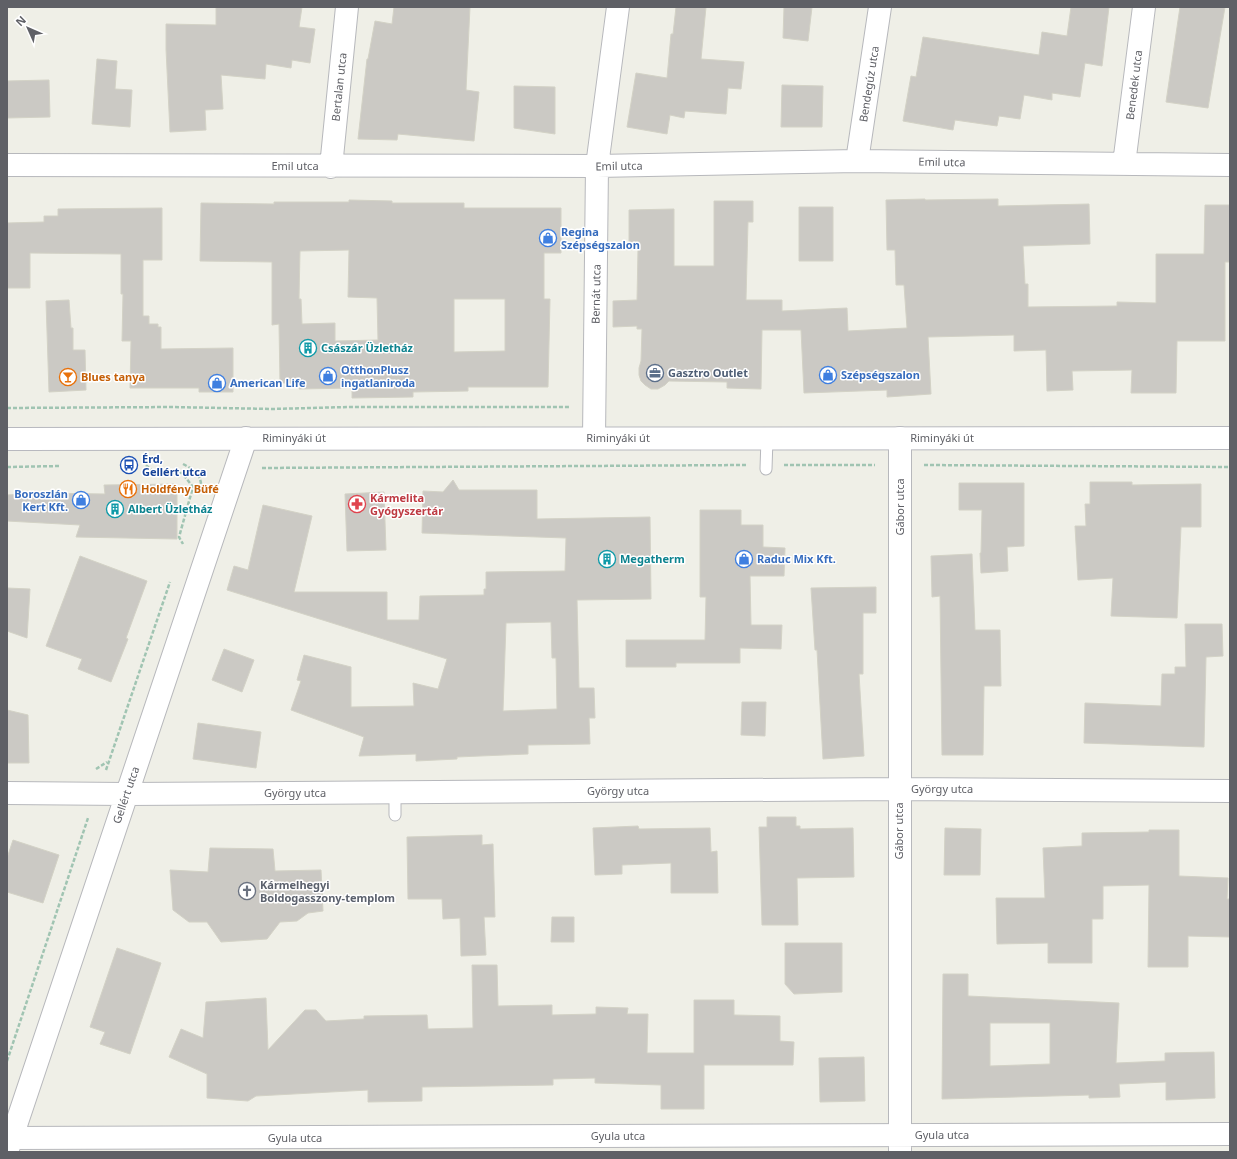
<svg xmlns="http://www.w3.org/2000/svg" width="1237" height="1159" font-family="'Noto Sans',sans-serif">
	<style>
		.building { fill: #cbc9c4; stroke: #d3d2c6; fill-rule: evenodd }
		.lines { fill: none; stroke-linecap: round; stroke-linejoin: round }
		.service-casing { stroke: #b7b8bc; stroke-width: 13 }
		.minor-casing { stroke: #b7b8bc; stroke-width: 24 }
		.secondary-casing { stroke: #b8b9bf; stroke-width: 24 }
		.path { stroke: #a0c4b2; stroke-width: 2.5; stroke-dasharray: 4 2; stroke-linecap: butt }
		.service { stroke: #fff; stroke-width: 11 }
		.minor { stroke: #fff; stroke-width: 22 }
		.secondary { stroke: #fff; stroke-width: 22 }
		.labels { text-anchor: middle; stroke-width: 3; stroke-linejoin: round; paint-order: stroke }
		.street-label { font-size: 11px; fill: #5f6066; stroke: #fff }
		.shop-label { font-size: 11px; font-weight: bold; fill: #366cbe; stroke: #fff; text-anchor: start }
		.culture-label { font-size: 11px; font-weight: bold; fill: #0d838f; stroke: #fff; text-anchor: start }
		.service-label { font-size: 11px; font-weight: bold; fill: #4e5e75; stroke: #fff; text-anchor: start }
		.food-label { font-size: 11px; font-weight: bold; fill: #c56008; stroke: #fff; text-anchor: start }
		.transit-label { font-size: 11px; font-weight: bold; fill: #164399; stroke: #fff; text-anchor: start }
		.health-label { font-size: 11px; font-weight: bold; fill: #be3a42; stroke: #fff; text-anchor: start }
		.worship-label { font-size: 11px; font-weight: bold; fill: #5b616d; stroke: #fff; text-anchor: start }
	</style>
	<rect width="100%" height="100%" fill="#efefe7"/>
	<path class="building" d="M216,7H302L299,27L315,29L310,63L292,60L291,68L266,64L265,79L221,75L223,109L205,110L206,130L170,132L166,49V24L216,25Z
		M394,7H470L466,90L479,92L474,141L398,134L397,140L358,139L367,59H368L375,21L392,24Z
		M676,7H706L701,59L744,62L741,89L728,88L726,114L685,111L684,118L670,115L667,134L627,127L636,73L667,78L671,34H673Z
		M784,7H812L808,41L783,38Z
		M1071,7H1109L1102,66L1085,63L1080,97L1052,93V100L1024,95L1020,119L999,116L997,126L955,120L953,130L903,121L911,76L916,77L923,37L1039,55L1042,32L1067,36Z
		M1180,7H1225L1208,108L1166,102Z
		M97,59L117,61L115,89L132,90L130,127L92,124Z
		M49,80L50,117L7,118V81Z
		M782,85L823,86L822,127H781Z
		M514,86L555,87V134L514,128Z
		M925,199V200L998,199V206L1089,204L1090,244L1023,246L1025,284H1028V307L1117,306V302L1156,303V254H1204L1205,205H1230V262H1225V341H1177L1176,393H1131L1132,370L1072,371L1073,390L1047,391L1046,350L1014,351V335L928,337L931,394L887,397V390L804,393L801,330H762L761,389L727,388V382L669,381L665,385L658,389H651L645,385L641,381L639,375V368L641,361L642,329H637V326L613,327V301L637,300L638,249H629V210L674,209V266H714V201H753V222H748L746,300H782V311L847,308L848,331L907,328L904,285H896L895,250H887L886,200Z
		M349,200L392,201V203H464V208H561V253H544V299H550L548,387H468V391L413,392V397L352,398V388L299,389V383H280L279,324L272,325V262L200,261L201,203L274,204V202H349ZM349,250L348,297L377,298L378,340L335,341V323L302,324L301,299H299L300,251ZM454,299H505V351L454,352Z
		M799,207H833V261H799Z
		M162,208V260H143V316H149V324H158V327H161V349L233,348V392H199V388H130L131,341H122L123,294H121V254L30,253V288H7V223L44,222V216H58V209Z
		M69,300L71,328H73V350H85L86,390L49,392L46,301Z
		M453,480L459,490H537V519L650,517L651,599L577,600L579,688H594L595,718H589L590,744L528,745V754L457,757V759L416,761V754L359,756L364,737L291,710L301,681L297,680L304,655L351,667V707L414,706L413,683L438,689L447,659L227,590L234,566L248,570L263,505L312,516L294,592H387V620H419L420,596L484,595V589H486V572L565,571L566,538L422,533L423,491L443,492ZM551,622L552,658H556L557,709L503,711L506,623Z
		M1090,482H1132V485L1201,484V527H1181L1177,618L1111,616L1113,578L1078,580L1075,526H1086L1085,504H1090Z
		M959,483H1024V546L1007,547L1008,571L981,573L980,553H981L982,510H959Z
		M177,484V539L76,537L80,525L7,521V495L40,493L105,494L104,485Z
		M384,492L386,550L347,551L345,494Z
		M700,510H741V525H763V547L785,548L784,576H750L751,625H782L781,649L740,648V663H676V667H626V640H705L706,597H700Z
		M972,554L975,630H1000L1001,686H984L983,755H942L940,596L932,597L931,556Z
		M80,556L147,581L126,638L128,639L111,682L78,669L82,659L46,646Z
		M876,587V613H863V674H859L864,756L823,759L817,650H815L811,588Z
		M7,588L30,589L27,638L7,631Z
		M1185,624H1222L1223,656L1206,657L1204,747L1084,743L1085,703L1161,706L1162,674H1175V667H1186Z
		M224,649L254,660L242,692L212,680Z
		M742,702H766L765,736L741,735Z
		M7,710L28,715L29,763H7Z
		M198,723L261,732L256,768L193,759Z
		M767,817H796V826H800V829L853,828L854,877L797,878L798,925H762L759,827H767Z
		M638,826L639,829L710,828L711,852L717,851L718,893H671V863L622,865V874L595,875L593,828Z
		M945,828L981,829L980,875H944Z
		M1149,830H1179V876L1228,878L1227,899H1230V937L1188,936V967H1148L1149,885L1103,886V919H1092V963H1048V943L997,944L996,898H1045L1043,848L1082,846V833L1149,832Z
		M482,835V845L493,844L495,917H484L486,955L461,956L460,918L443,919L442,899H408L407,837Z
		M13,840L59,855L43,903L7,892V858Z
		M210,848L273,849L275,871L321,870L323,911L308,913L297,921L280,922L267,939L221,942L207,922H189L173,910L170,870L208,872Z
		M552,917H574V942H551Z
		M785,943H842V992L794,994L785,984Z
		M117,948L161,963L130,1054L100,1044L105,1032L90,1027Z
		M472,965H497L498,1006L552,1005V1015L596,1014V1007L628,1008L627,1014H648L647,1053H694V1000H734V1015L780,1016V1041L794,1042L793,1065H704V1109H661V1085L595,1083V1078L553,1079V1085L422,1087V1101L368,1102V1090L256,1096L248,1101L207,1098V1074L169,1057L181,1029L203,1038L206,1002L266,998L268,1050L305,1010H316L326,1021L364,1019V1016L427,1015L428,1029L473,1028Z
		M943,974H968V996L1119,1003L1116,1063L1165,1061V1053L1214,1052L1215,1098L1166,1100V1082L1119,1084L1120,1097L1089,1098V1095L942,1099ZM990,1023H1050V1064L990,1066Z
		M864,1057L865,1101L820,1102L819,1058Z"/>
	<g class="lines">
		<g class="service-casing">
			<path id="service" d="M766,469L767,438
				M395,792V815"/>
		</g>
		<g class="minor-casing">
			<path id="minor" d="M857,161L880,7
				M1124,164L1144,7
				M7,165L597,166L857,161L1230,165
				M331,167L347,7
				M594,438L597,166L618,7
				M7,793L126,794L899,789L1230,791
				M7,1138L1230,1134
				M7,1152L246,438
				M900,1152V438"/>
		</g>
		<g class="secondary-casing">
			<path id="secondary" d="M7,439L1230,438"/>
		</g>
		<path class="path" d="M7,408L172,407L272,409L349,407H570
			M183,464C194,470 202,475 201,488
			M146,465L154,473H182L193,487L179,537L183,544
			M784,465H875
			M924,465L1230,467
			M7,467L60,466
			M262,468L747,465
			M96,769L107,762
			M106,770L170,582
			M7,1061L88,818"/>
		<use href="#service" class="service"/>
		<use href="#minor" class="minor"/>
		<use href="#secondary" class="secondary"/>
	</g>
	<defs>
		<g id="shop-ring" transform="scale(0.9)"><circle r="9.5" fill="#fff" stroke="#3f7fe0" stroke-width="1.5"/><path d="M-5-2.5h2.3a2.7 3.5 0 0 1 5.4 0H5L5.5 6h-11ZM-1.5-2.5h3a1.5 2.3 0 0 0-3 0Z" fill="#3f7fe0"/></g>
		<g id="building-ring" transform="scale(0.9)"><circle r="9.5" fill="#fff" stroke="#0f9aa8" stroke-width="1.5"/><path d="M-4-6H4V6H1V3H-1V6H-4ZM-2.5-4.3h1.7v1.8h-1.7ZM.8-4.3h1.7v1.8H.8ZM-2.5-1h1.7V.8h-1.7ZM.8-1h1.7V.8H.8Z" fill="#0f9aa8"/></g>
		<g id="office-ring" transform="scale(0.9)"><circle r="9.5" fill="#fff" stroke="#5c6f8a" stroke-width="1.5"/><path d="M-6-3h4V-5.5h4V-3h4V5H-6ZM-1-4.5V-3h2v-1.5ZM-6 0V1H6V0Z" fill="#5c6f8a"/></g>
		<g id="bar-ring" transform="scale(0.9)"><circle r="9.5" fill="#fff" stroke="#e8710a" stroke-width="1.5"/><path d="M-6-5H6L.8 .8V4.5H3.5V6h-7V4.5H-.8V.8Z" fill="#e8710a"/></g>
		<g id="bus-ring" transform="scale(0.9)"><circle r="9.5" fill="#fff" stroke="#1a4fb4" stroke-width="1.5"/><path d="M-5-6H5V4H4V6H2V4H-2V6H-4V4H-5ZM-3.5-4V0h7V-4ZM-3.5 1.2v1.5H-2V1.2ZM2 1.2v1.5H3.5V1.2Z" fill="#1a4fb4"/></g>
		<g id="restaurant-ring" transform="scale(0.9)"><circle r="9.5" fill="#fff" stroke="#e8710a" stroke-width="1.5"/><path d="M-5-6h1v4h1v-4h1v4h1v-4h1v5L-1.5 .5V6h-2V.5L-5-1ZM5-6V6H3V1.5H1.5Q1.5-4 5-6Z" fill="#e8710a"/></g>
		<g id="pharmacy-ring" transform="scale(0.9)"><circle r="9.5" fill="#fff" stroke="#e0444e" stroke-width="1.5"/><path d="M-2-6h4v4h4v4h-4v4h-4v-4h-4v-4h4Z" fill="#e0444e"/></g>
		<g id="church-ring" transform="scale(0.9)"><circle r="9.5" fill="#fff" stroke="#6b7280" stroke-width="1.5"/><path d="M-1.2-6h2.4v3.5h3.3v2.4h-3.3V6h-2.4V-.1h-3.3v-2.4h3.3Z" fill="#6b7280"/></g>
	</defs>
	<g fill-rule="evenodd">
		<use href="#shop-ring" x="548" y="238"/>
		<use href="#building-ring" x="308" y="348"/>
		<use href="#office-ring" x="655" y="373"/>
		<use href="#shop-ring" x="828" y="375"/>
		<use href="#shop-ring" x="328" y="376"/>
		<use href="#bar-ring" x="68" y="377"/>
		<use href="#shop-ring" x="217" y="383"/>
		<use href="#bus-ring" x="129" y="465"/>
		<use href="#restaurant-ring" x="128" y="489"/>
		<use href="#shop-ring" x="81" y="500"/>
		<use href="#pharmacy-ring" x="357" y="504"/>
		<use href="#building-ring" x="115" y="509"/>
		<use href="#building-ring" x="607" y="559"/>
		<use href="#shop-ring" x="744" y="559"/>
		<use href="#church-ring" x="247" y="891"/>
	</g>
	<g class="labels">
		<g class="street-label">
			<text transform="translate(869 84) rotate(-81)" y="4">Bendegúz utca</text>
			<text transform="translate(1134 85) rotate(-83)" y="4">Benedek utca</text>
			<text transform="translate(339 87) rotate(-84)" y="4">Bertalan utca</text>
			<text transform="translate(942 162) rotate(1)" y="4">Emil utca</text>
			<text x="295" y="170">Emil utca</text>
			<text transform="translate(619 166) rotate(-1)" y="4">Emil utca</text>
			<text transform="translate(596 294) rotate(-89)" y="4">Bernát utca</text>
			<text x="294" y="442">Riminyáki út</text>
			<text x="618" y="442">Riminyáki út</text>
			<text x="942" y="442">Riminyáki út</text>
			<text transform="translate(900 507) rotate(-90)" y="4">Gábor utca</text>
			<text x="942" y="793">György utca</text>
			<text x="618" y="795">György utca</text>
			<text x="295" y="797">György utca</text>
			<text transform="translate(126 795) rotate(-71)" y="4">Gellért utca</text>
			<text transform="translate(899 831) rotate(-90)" y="4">Gábor utca</text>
			<text x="942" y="1139">Gyula utca</text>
			<text x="618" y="1140">Gyula utca</text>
			<text x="295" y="1142">Gyula utca</text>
		</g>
		<g class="shop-label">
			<text x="561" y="236">Regina<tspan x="561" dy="13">Szépségszalon</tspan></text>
			<text x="341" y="374">OtthonPlusz<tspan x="341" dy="13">ingatlaniroda</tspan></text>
			<text x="841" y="379">Szépségszalon</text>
			<text x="230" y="387">American Life</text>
			<text x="68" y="498" text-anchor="end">Boroszlán<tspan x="68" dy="13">Kert Kft.</tspan></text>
			<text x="757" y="563">Raduc Mix Kft.</text>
		</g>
		<g class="culture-label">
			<text x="321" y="352">Császár Üzletház</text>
			<text x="128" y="513">Albert Üzletház</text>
			<text x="620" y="563">Megatherm</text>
		</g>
		<g class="service-label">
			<text x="668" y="377">Gasztro Outlet</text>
		</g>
		<g class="food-label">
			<text x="81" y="381">Blues tanya</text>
			<text x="141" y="493">Holdfény Büfé</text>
		</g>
		<g class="transit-label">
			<text x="142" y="463">Érd,<tspan x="142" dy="13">Gellért utca</tspan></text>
		</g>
		<g class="health-label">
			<text x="370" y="502">Kármelita<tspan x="370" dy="13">Gyógyszertár</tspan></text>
		</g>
		<g class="worship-label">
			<text x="260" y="889">Kármelhegyi<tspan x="260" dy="13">Boldogasszony-templom</tspan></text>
		</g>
	</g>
	<rect width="1237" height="1159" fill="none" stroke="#5f6066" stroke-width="16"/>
	<g transform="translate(28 28) rotate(315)" stroke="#ffffff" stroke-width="3" paint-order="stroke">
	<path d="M0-3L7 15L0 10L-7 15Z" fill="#5f6066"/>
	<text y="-6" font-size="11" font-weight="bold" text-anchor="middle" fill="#5f6066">N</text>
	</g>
</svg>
